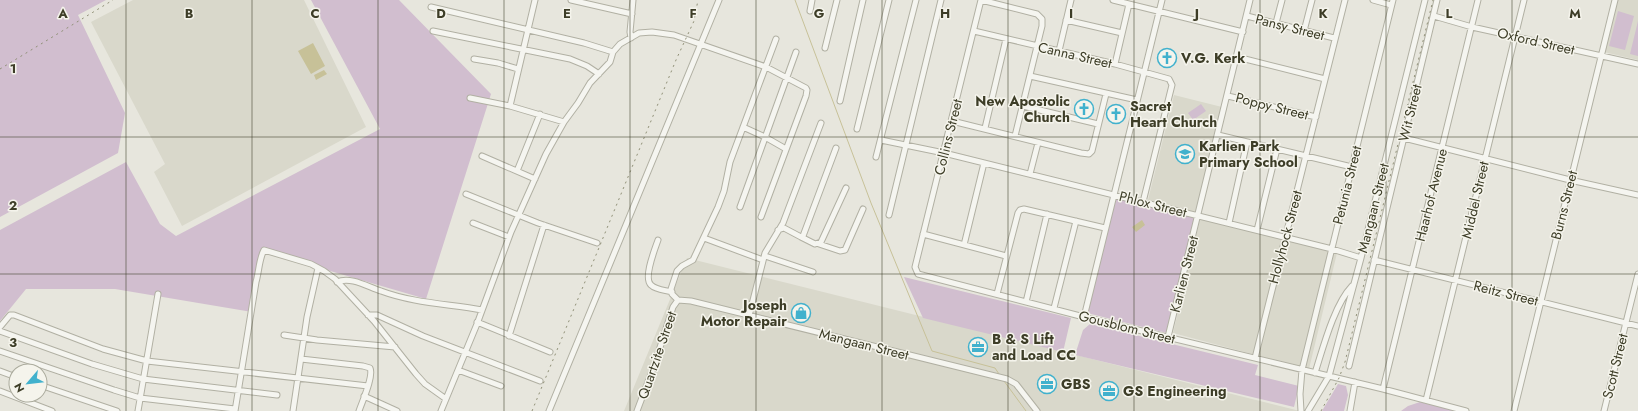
<svg xmlns="http://www.w3.org/2000/svg" width="1638" height="411" font-family="Jost,sans-serif">
	<style>
		.built { fill: #d9d8cb }
		.green { fill: #d1becf }
		.water { fill: #c7c198 }
		.lines { fill: none; stroke-linecap: round; stroke-linejoin: round }
		.stream { stroke: #c7c198; stroke-width: 1 }
		.minor-casing { stroke: #b1b0a3; stroke-width: 7 }
		.minor { stroke: #f5f5f0; stroke-width: 5 }
		.rail { stroke: #909077; stroke-width: 1; stroke-dasharray: 2 4; stroke-linecap: butt }
		.grid { fill: none; stroke: #3d3d27; stroke-width: 1; stroke-opacity: 0.55 }
		.labels { text-anchor: middle; stroke-width: 3; stroke-linejoin: round; paint-order: stroke }
		.street-label { font-size: 14px; fill: #3d3d27; stroke: #f5f4ec }
		.poi-label { font-size: 14px; font-weight: bold; fill: #3d3d27; stroke: #f5f4ec; text-anchor: start }
		.grid-label { font-size: 13px; text-anchor: middle; font-weight: bold; fill: #3d3d27; stroke: #f5f4ec; stroke-width: 3; stroke-linejoin: round; paint-order: stroke }
	</style>
	<rect width="100%" height="100%" fill="#e7e6dd"/>
	<path class="built" d="M133,0H304L366,127L182,226L154,172L165,164L91,22Z
		M1617,0H1638V60L1604,52Z
		M1174,95L1222,107L1196,213L1148,200Z
		M1200,219L1337,253L1309,369L1173,333Z
		M687,258L1300,411H624Z"/>
	<path class="green" d="M0,0H106L78,15L125,113L118,153L0,217Z
		M311,0H399L491,94L426,299L262,251L252,312L115,289H26L0,321V230L126,162L160,224L176,236L380,129Z
		M1618,11L1634,16L1625,50L1609,46Z
		M1638,21V56L1630,54Z
		M1201,104L1206,111L1193,120L1188,113Z
		M1116,198L1196,218L1167,333L1087,313Z
		M904,277L1071,318L1063,352L923,318Z
		M1090,324L1258,365L1255,375L1299,386L1294,407L1075,355L1083,330Z
		M1338,384L1346,386L1348,395L1344,411H1322Z
		M1420,402L1456,411H1401L1408,406Z"/>
	<path class="water" d="M313,43L325,66L311,74L298,51Z
		M324,70L327,74L316,80L314,75Z
		M1142,220L1145,225L1136,232L1132,227Z"/>
	<g class="lines">
		<path class="stream" d="M795,0L871,203L932,351L995,368L999,374
			M1004,381L1026,411"/>
		<g class="minor-casing">
			<path id="minor" d="M571,0L632,14
				M981,0L915,267L918,274L1084,317L1383,389L1466,411
				M981,0L1037,14L1042,19V26L1015,136
				M1113,0L1243,32
				M1373,0L1391,5
				M431,7L584,43L613,52
				M810,11L812,0
				M1247,16L1334,38
				M1434,16L1472,27L1638,64
				M1066,20L1122,33
				M1276,23L1282,0
				M433,31L570,59L587,66L599,74
				M974,31L1115,64L1169,79L1172,85L1143,202
				M1304,31L1312,0
				M631,38L630,32L633,0
				M825,48L837,0
				M1059,51L1071,0
				M1237,57L1325,79
				M474,59L498,63L518,69
				M1115,64L1129,4
				M1030,76L1137,100
				M1228,96L1316,117
				M470,98L510,106L564,122
				M840,101L863,0
				M510,106L535,0
				M1023,106L1098,124
				M952,121L1081,153L1089,154L1092,151L1106,94
				M743,127L765,137L786,149
				M985,128L1006,39
				M857,129L889,0
				M1218,135L1352,167
				M1404,138L1570,180L1638,195
				M881,140L944,153L1332,249L1361,258
				M482,156L535,179
				M876,157L916,0
				M517,171L540,114
				M1030,174L1038,143
				M466,194L538,223L597,243
				M740,207L796,52
				M889,215L941,0
				M473,223L509,237
				M1229,223L1247,142
				M778,230L784,228L801,237L803,236L836,148
				M1257,230L1277,149
				M923,234L1006,256
				M801,237L815,244L821,242L846,188
				M704,238L763,260
				M658,240C655,249 643,278 651,285C656,290 665,290 672,292
				M819,244L840,251L845,250L863,209
				M964,245L984,163
				M765,256L813,272
				M1374,260L1638,326
				M337,282C351,276 368,287 381,291C413,303 449,304 482,310
				M997,294L1018,213L1020,210L1024,209L1105,228
				M678,300L691,301L1007,379L1016,384L1037,411
				M678,300L672,294L671,289L677,271L682,266L693,260L718,207L724,191L730,162L776,39
				M1026,302L1047,214
				M1054,308L1076,221
				M368,315H377L423,336L540,381
				M749,316L765,253L783,223L821,123
				M1084,317L1162,0
				M477,322L550,352
				M0,327L10,315H14L103,349L147,361L368,386
				M0,331L92,364L143,379L277,395
				M284,335L317,340L395,347
				M509,336L544,225
				M1168,337L1250,0
				M0,351L114,390L140,398L235,409
				M1255,358L1345,0
				M301,359L363,366L370,368C374,376 362,402 359,411
				M1349,366L1437,0
				M458,370L501,386
				M0,371L16,377
				M1315,373C1323,348 1334,305 1352,286
				M40,385L117,411
				M1383,389L1478,0
				M0,391L52,411
				M364,396L397,411
				M1426,400L1524,0
				M138,411L158,294
				M235,411L256,282C259,272 259,259 264,250L311,264L324,271L335,279L374,321L416,374L425,384L446,399
				M293,411L307,317L318,268
				M441,411L477,324L511,232L546,154L564,122L578,103L590,83L610,62L613,52L620,44L639,33L652,32L674,35L766,67L806,88L807,90L806,96L761,217
				M549,411L719,0
				M637,411L654,366L673,307L678,300
				M1301,411L1300,394L1302,370L1393,0
				M1308,411L1329,376L1361,258L1425,0
				M1350,411L1355,382
				M1514,411L1615,0
				M1604,411L1638,274"/>
		</g>
		<use href="#minor" class="minor"/>
		<path class="rail" d="M0,69L113,0
			M532,411L676,60L694,21L698,0
			M1321,411L1339,378L1345,362L1433,0"/>
	</g>
	<path class="grid" d="M126,0V411M252,0V411M378,0V411M504,0V411M630,0V411M756,0V411M882,0V411M1008,0V411M1134,0V411M1260,0V411M1386,0V411M1512,0V411M0,137H1638M0,274H1638"/>
	<defs>
		<g id="church-ring" transform="scale(1)"><circle r="9.5" fill="#f5f4ec" stroke="#41b1cd" stroke-width="1.5"/><path d="M-1.2-6h2.4v3.5h3.3v2.4h-3.3V6h-2.4V-.1h-3.3v-2.4h3.3Z" fill="#41b1cd"/></g>
		<g id="school-ring" transform="scale(1)"><circle r="9.5" fill="#f5f4ec" stroke="#41b1cd" stroke-width="1.5"/><path d="M0-5L7-2L0 1L-7-2ZM-4 1L0 2.5L4 1V4Q0 6-4 4Z" fill="#41b1cd"/></g>
		<g id="shop-ring" transform="scale(1)"><circle r="9.5" fill="#f5f4ec" stroke="#41b1cd" stroke-width="1.5"/><path d="M-5-2.5h2.3a2.7 3.5 0 0 1 5.4 0H5L5.5 6h-11ZM-1.5-2.5h3a1.5 2.3 0 0 0-3 0Z" fill="#41b1cd"/></g>
		<g id="office-ring" transform="scale(1)"><circle r="9.5" fill="#f5f4ec" stroke="#41b1cd" stroke-width="1.5"/><path d="M-6-3h4V-5.5h4V-3h4V5H-6ZM-1-4.5V-3h2v-1.5ZM-6 0V1H6V0Z" fill="#41b1cd"/></g>
	</defs>
	<g fill-rule="evenodd">
		<use href="#church-ring" x="1167" y="58"/>
		<use href="#church-ring" x="1084" y="109"/>
		<use href="#church-ring" x="1116" y="114"/>
		<use href="#school-ring" x="1185" y="154"/>
		<use href="#shop-ring" x="801" y="313"/>
		<use href="#office-ring" x="978" y="347"/>
		<use href="#office-ring" x="1047" y="384"/>
		<use href="#office-ring" x="1109" y="391"/>
	</g>
	<g class="labels">
		<g class="street-label">
			<text transform="translate(1290 27) rotate(14)" y="5">Pansy Street</text>
			<text transform="translate(1536 41) rotate(13)" y="5">Oxford Street</text>
			<text transform="translate(1075 55) rotate(13)" y="5">Canna Street</text>
			<text transform="translate(1272 106) rotate(14)" y="5">Poppy Street</text>
			<text transform="translate(1410 113) rotate(-76)" y="5">Wit Street</text>
			<text transform="translate(948 137) rotate(-76)" y="5">Collins Street</text>
			<text transform="translate(1347 185) rotate(-76)" y="5">Petunia Street</text>
			<text transform="translate(1431 195) rotate(-76)" y="5">Haarhof Avenue</text>
			<text transform="translate(1475 200) rotate(-77)" y="5">Middel Street</text>
			<text transform="translate(1153 204) rotate(14)" y="5">Phlox Street</text>
			<text transform="translate(1564 205) rotate(-76)" y="5">Burns Street</text>
			<text transform="translate(1373 208) rotate(-76)" y="5">Mangaan Street</text>
			<text transform="translate(1285 237) rotate(-75)" y="5">Hollyhock Street</text>
			<text transform="translate(1184 274) rotate(-76)" y="5">Karlien Street</text>
			<text transform="translate(1506 293) rotate(14)" y="5">Reitz Street</text>
			<text transform="translate(1127 327) rotate(14)" y="5">Gousblom Street</text>
			<text transform="translate(864 344) rotate(14)" y="5">Mangaan Street</text>
			<text transform="translate(657 355) rotate(-71)" y="5">Quartzite Street</text>
			<text transform="translate(1615 366) rotate(-76)" y="5">Scott Street</text>
		</g>
		<g class="poi-label">
			<text x="1181" y="63">V.G. Kerk</text>
			<text x="1070" y="106" text-anchor="end">New Apostolic<tspan x="1070" dy="16">Church</tspan></text>
			<text x="1130" y="111">Sacret<tspan x="1130" dy="16">Heart Church</tspan></text>
			<text x="1199" y="151">Karlien Park<tspan x="1199" dy="16">Primary School</tspan></text>
			<text x="787" y="310" text-anchor="end">Joseph<tspan x="787" dy="16">Motor Repair</tspan></text>
			<text x="992" y="344">B &amp; S Lift<tspan x="992" dy="16">and Load CC</tspan></text>
			<text x="1061" y="389">GBS</text>
			<text x="1123" y="396">GS Engineering</text>
		</g>
	</g>
	<g class="grid-label">
		<text x="63" y="18">A</text>
		<text x="189" y="18">B</text>
		<text x="315" y="18">C</text>
		<text x="441" y="18">D</text>
		<text x="567" y="18">E</text>
		<text x="693" y="18">F</text>
		<text x="819" y="18">G</text>
		<text x="945" y="18">H</text>
		<text x="1071" y="18">I</text>
		<text x="1197" y="18">J</text>
		<text x="1323" y="18">K</text>
		<text x="1449" y="18">L</text>
		<text x="1575" y="18">M</text>
		<text x="13" y="73">1</text>
		<text x="13" y="210">2</text>
		<text x="13" y="347">3</text>
	</g>
	<g transform="translate(28 383) rotate(242)"><circle r="19" fill="#f5f4ec" stroke="#abab9d"/>
	<path d="M0-3L7 15L0 10L-7 15Z" fill="#41b1cd"/>
	<text y="-6" font-size="11" font-weight="bold" text-anchor="middle" fill="#3d3d27">N</text>
	</g>
</svg>
